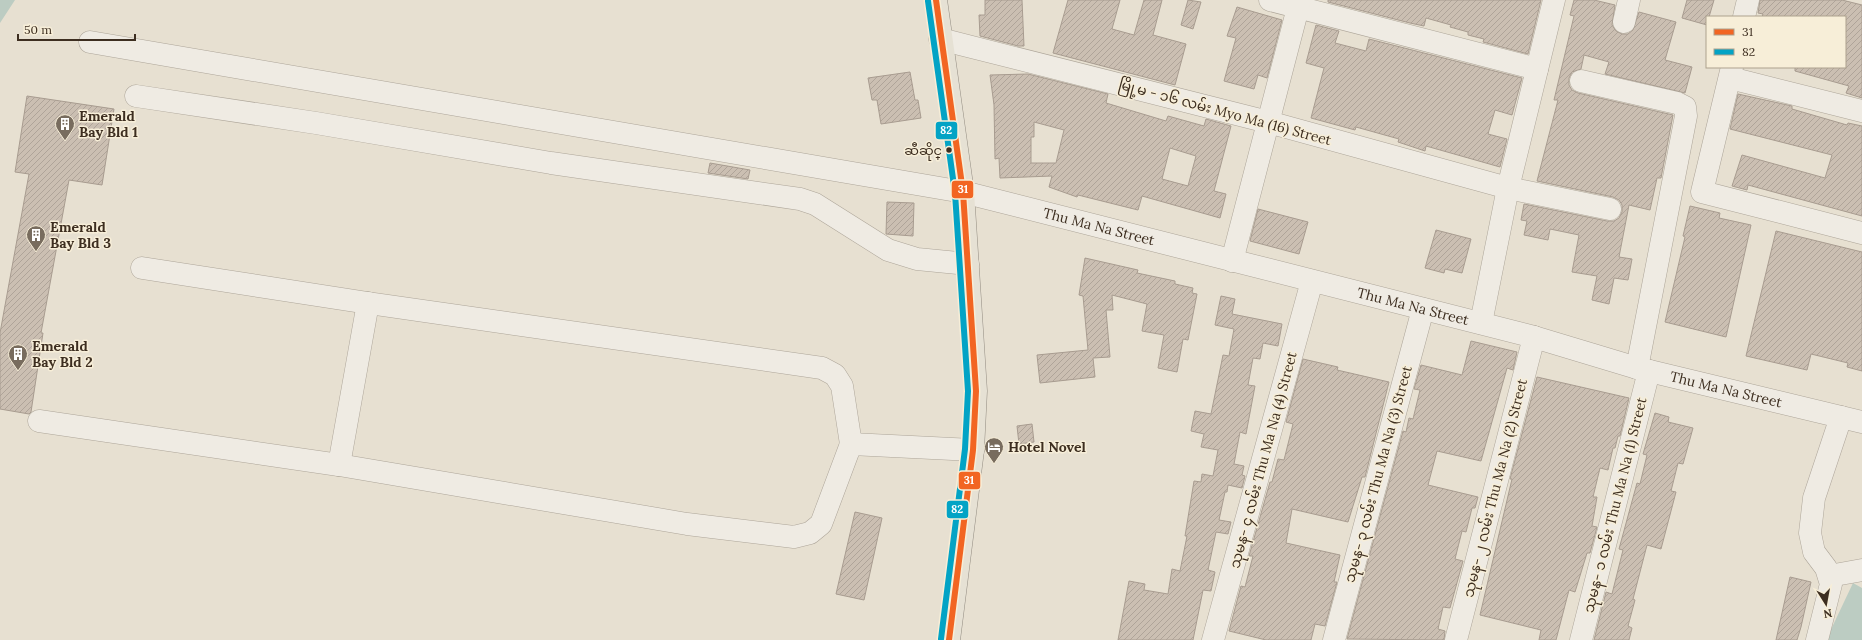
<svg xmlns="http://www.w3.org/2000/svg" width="1862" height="640" font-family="Lora,'Noto Sans Myanmar',serif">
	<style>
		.water { fill: #bcccc2 }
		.building { fill: url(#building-hatch); stroke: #a89c90; fill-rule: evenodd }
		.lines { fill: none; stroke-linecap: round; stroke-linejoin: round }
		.minor-casing { stroke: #ada599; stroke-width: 23 }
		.major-casing { stroke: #928b80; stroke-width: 23 }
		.minor { stroke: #efebe3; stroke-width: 22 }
		.major { stroke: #e6e1d4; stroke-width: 22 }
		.bus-1-casing { stroke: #f7eed8; stroke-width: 9 }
		.bus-2-casing { stroke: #f7eed8; stroke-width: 9 }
		.bus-1 { stroke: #f26522; stroke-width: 6 }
		.bus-2 { stroke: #03a3c5; stroke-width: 6 }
		.bus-dot { fill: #3d2e20; stroke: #f7eed8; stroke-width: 1.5 }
		.labels { text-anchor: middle; stroke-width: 3; stroke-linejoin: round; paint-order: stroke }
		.bus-label { font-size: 13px; fill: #3d2e20; stroke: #f7eed8; text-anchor: end }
		.street-label { font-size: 14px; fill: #3d2e20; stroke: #f7eed8 }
		.poi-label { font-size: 14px; font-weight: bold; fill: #3d2e20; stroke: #f7eed8; text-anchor: start }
		.line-badge { stroke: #f7eed8; stroke-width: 1.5 }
		.badge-label { font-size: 11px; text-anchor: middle; font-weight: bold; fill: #fff }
	</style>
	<defs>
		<pattern id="building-hatch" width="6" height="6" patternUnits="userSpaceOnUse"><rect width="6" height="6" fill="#cbbfb2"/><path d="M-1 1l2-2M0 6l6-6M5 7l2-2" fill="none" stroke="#afa499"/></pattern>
	</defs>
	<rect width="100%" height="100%" fill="#e7e0d1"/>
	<path class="water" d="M0,0H15L0,23Z
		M1853,583L1862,588V640H1826Z"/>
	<path class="building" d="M985,0H1022L1024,46H1018L980,36L979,15H985Z
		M1068,0H1120L1112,29L1134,35L1144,0H1162L1153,35L1186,44L1175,85L1053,53Z
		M1188,0L1201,2L1193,29L1181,25Z
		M1328,0H1541L1528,54L1483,42L1484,39L1468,35V32L1450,27L1451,25L1426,18L1424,26L1410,23L1328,2Z
		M1574,0H1594L1615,5L1612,25L1616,31L1622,34H1628L1633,30L1639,12L1676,22L1665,60L1692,67L1685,93L1605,74L1609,62L1584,55L1581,69L1572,72L1569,78V85L1572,90L1578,93L1673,115L1661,178H1657L1650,210L1629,205L1619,257L1632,259L1628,280L1614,278L1609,304L1592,300L1597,276L1572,272L1579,235L1550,229L1548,240L1524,235L1527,221L1521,220L1524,204L1607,221H1614L1619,218L1622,212V205L1619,200L1613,197L1537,181L1558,100H1554L1574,16L1570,15Z
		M1687,0H1714L1709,17H1707V25L1682,18Z
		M1760,0H1842L1862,5V98L1846,93L1849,86L1795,71V67H1845V17H1762L1763,14L1758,13Z
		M1237,7L1282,20L1267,78L1258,75L1254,89L1224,81L1236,38L1227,36Z
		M1316,25L1339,31L1335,43L1366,51L1369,39L1522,78L1512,115L1495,110L1488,134L1507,139L1500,167L1426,146L1425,151L1398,142L1399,139L1356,127L1355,130L1311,118L1324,68L1306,63Z
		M910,72L915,100H918L921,118L881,124L877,100H872L868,78Z
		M1028,74L1108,94L1106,103L1166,121L1168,116L1204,126L1206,119L1231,126L1214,191L1226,194L1220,218L1142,196L1138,210L1078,195L1077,197L1049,187L1052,176L1000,178L999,158L995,159L994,105L990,75ZM1034,122L1064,130L1056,163H1031V137H1034ZM1170,148L1196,156L1188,186L1162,179Z
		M1738,94L1792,106V109L1847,125L1848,123L1862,126V216L1748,185L1747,190L1732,186L1742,155L1825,178L1832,155L1730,129Z
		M27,96L114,109L102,185L69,180L41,333H43L31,412L29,414L0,409V333L29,174L15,172Z
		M710,163L750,170L748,179L708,173Z
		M887,202L914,203L913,236L886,234Z
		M1690,206L1720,213L1719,218L1751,225L1726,337L1665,322L1685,237L1683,236Z
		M1258,209L1308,222L1299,254L1250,241Z
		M1436,230L1471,239L1462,273L1445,269L1444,273L1425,268Z
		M1776,231L1862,252V371L1847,367L1848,363L1811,354L1807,370L1746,356Z
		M1085,258L1138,270L1137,273L1175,281V284L1193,288L1192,293L1197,294L1188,340L1183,339L1177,372L1158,368L1164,335L1142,331L1147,304L1112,295L1113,310H1106L1110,357L1093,358L1095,377L1040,383L1037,355L1088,350L1083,296L1079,295Z
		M1221,296L1235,299L1232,314L1282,324L1278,346L1263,343L1260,359L1253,358L1248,385L1255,386L1246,434L1240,432L1234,464L1244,466L1242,475L1245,476L1242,488L1228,485L1227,492H1225L1219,520L1231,522L1228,534L1216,532L1208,570L1215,572L1211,591L1203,590L1193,640H1118L1129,581L1145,584L1144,590L1168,594L1172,569L1180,571L1187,536H1185L1194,481L1201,482L1202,474L1213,476L1218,450L1201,447L1204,434L1191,431L1195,411L1211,414L1223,355L1229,356L1234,329L1215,325Z
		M1471,341L1517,352L1513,370L1507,368L1481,461L1437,451L1428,485L1478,497L1475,508H1472L1466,532L1462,531L1455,559L1463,561L1450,608L1443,607L1438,629L1445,631L1444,640L1347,639L1403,431L1406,432L1409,418L1413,419L1420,390L1414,389L1421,365L1462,375Z
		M1303,359L1338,367L1337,370L1389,382L1365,477H1362L1348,522L1292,509L1286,543L1340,555L1334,582H1337L1325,626L1315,624L1311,640H1266L1229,631L1241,586L1245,587L1253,556H1249L1270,482H1272L1278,459L1284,460L1293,424L1286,422Z
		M1537,377L1629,398L1620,436H1618L1615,448H1613L1608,470L1600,468L1593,497H1597L1592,526L1597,527L1590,553H1587L1575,592L1569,590L1556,640H1539L1541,630L1480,615L1512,479H1510Z
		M1655,413L1669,417L1668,422L1693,428L1683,464L1678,463L1671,491L1676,492L1661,549L1647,545L1633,599L1635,600L1628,626L1632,628L1629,640H1594L1606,592L1612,594L1623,550L1619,549L1637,483L1640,484L1647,455L1643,454Z
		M1032,424L1034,442L1019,444L1017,426Z
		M855,512L882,518L864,600L836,594Z
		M1790,577L1811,582L1801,627L1797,640H1776Z"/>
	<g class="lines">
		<g class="minor-casing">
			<g id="minor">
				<path d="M1270,0L1537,69"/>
				<path d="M1744,17L1748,0"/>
				<path d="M1624,22L1629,0"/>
				<path d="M940,39L1268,122L1508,188L1610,209"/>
				<path id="s1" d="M90,42L963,192L1534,337L1637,368L1862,422"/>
				<path d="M1732,67L1702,192L1862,233"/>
				<path d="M1730,78L1862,111"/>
				<path d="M1581,81L1677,103L1685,107L1686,116L1637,368"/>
				<path d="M136,96L316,123L551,163L800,199L815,204L888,250L917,259L968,264"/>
				<path d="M1232,261L1300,0"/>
				<path d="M142,268L368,303L822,368L835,375L842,386L851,444"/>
				<path d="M1481,323L1508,188L1554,0"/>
				<path d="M39,421L339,465L687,524L794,537L810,533L821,524L851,444L973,450"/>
				<path d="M339,465L368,303"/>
				<path d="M1829,576L1862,570"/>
				<path d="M1213,640L1312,281"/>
				<path d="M1334,640L1423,309"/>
				<path d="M1456,640L1534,337"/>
				<path d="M1581,640L1649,371"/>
				<path d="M1817,640L1831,584L1826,568L1814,552L1810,533L1814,498L1841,417"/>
			</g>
		</g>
		<g class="major-casing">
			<path id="major" d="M936,0L963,192L976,391L973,450L949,640"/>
		</g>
		<use href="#minor" class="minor"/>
		<use href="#major" class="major"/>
		<g class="bus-1-casing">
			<path id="bus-1" d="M936,0L963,192L976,391L973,450L949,640"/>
		</g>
		<g class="bus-2-casing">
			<path id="bus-2" d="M928,1L955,193L968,391L965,449L941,639"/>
		</g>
		<use href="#bus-1" class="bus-1"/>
		<use href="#bus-2" class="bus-2"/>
	</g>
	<defs>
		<g id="building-pin" transform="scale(1)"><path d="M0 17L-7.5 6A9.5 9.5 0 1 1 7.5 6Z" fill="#786c5e" stroke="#f7eed8"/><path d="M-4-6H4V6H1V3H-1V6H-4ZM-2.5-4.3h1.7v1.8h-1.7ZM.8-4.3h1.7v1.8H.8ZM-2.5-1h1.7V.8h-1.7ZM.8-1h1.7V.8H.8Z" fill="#fff"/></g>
		<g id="hotel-pin" transform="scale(1)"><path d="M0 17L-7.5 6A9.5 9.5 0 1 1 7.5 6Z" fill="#786c5e" stroke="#f7eed8"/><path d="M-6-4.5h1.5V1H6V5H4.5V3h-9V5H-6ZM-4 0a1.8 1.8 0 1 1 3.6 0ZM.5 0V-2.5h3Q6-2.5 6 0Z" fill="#fff"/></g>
	</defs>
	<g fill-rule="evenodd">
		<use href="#building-pin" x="65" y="124"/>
		<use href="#building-pin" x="36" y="235"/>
		<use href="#building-pin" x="18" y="354"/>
		<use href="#hotel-pin" x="994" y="447"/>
	</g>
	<circle class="bus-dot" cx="949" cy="150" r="3.5"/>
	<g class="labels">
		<g class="bus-label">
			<text x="942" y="155">ဆီဆိုင္</text>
		</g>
		<g class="street-label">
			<text transform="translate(1225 112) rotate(15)" y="5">မြို့မ - ၁၆ လမ်း Myo Ma (16) Street</text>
			<text dy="5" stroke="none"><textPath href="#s1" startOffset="1026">Thu Ma Na Street</textPath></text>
			<text dy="5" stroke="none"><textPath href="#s1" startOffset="1350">Thu Ma Na Street</textPath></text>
			<text dy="5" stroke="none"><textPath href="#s1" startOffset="1674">Thu Ma Na Street</textPath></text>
			<text transform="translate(1263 460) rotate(-75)" y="5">သုမန- ၄ လမ်း Thu Ma Na (4) Street</text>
			<text transform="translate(1378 474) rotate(-75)" y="5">သုမန- ၃ လမ်း Thu Ma Na (3) Street</text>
			<text transform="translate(1495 488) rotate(-76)" y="5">သုမန- ၂ လမ်း Thu Ma Na (2) Street</text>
			<text transform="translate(1615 505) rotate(-76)" y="5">သုမန- ၁ လမ်း Thu Ma Na (1) Street</text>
		</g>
		<g class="poi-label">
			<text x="79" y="121">Emerald<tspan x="79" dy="16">Bay Bld 1</tspan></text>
			<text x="50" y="232">Emerald<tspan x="50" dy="16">Bay Bld 3</tspan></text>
			<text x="32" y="351">Emerald<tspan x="32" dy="16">Bay Bld 2</tspan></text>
			<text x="1008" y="452">Hotel Novel</text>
		</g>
	</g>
	<g class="line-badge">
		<rect x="935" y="121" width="23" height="19" rx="4" fill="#03a3c5"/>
		<rect x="951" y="180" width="23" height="19" rx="4" fill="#f26522"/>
		<rect x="958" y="471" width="23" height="19" rx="4" fill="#f26522"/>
		<rect x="946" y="500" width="23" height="19" rx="4" fill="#03a3c5"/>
	</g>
	<g class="badge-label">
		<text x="946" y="134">82</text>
		<text x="963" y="193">31</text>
		<text x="969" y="484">31</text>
		<text x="957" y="513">82</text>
	</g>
	<rect x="1706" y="16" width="140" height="52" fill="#f7eed8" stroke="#ada18e"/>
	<rect x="1714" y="29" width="20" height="6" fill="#f26522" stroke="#ada18e"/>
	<text x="1742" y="36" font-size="12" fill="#3d2e20">31</text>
	<rect x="1714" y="49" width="20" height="6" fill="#03a3c5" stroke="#ada18e"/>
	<text x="1742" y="56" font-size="12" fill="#3d2e20">82</text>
	<g transform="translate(1826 604) rotate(169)" stroke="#f7eed8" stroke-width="3" paint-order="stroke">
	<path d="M0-3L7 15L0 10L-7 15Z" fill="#3d2e20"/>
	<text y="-6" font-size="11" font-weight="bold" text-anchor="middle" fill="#3d2e20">N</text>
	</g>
	<path d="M18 34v6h117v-6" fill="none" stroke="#3d2e20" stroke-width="2"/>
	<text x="24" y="34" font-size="12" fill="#3d2e20" stroke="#f7eed8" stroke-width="3" paint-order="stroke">50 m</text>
</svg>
